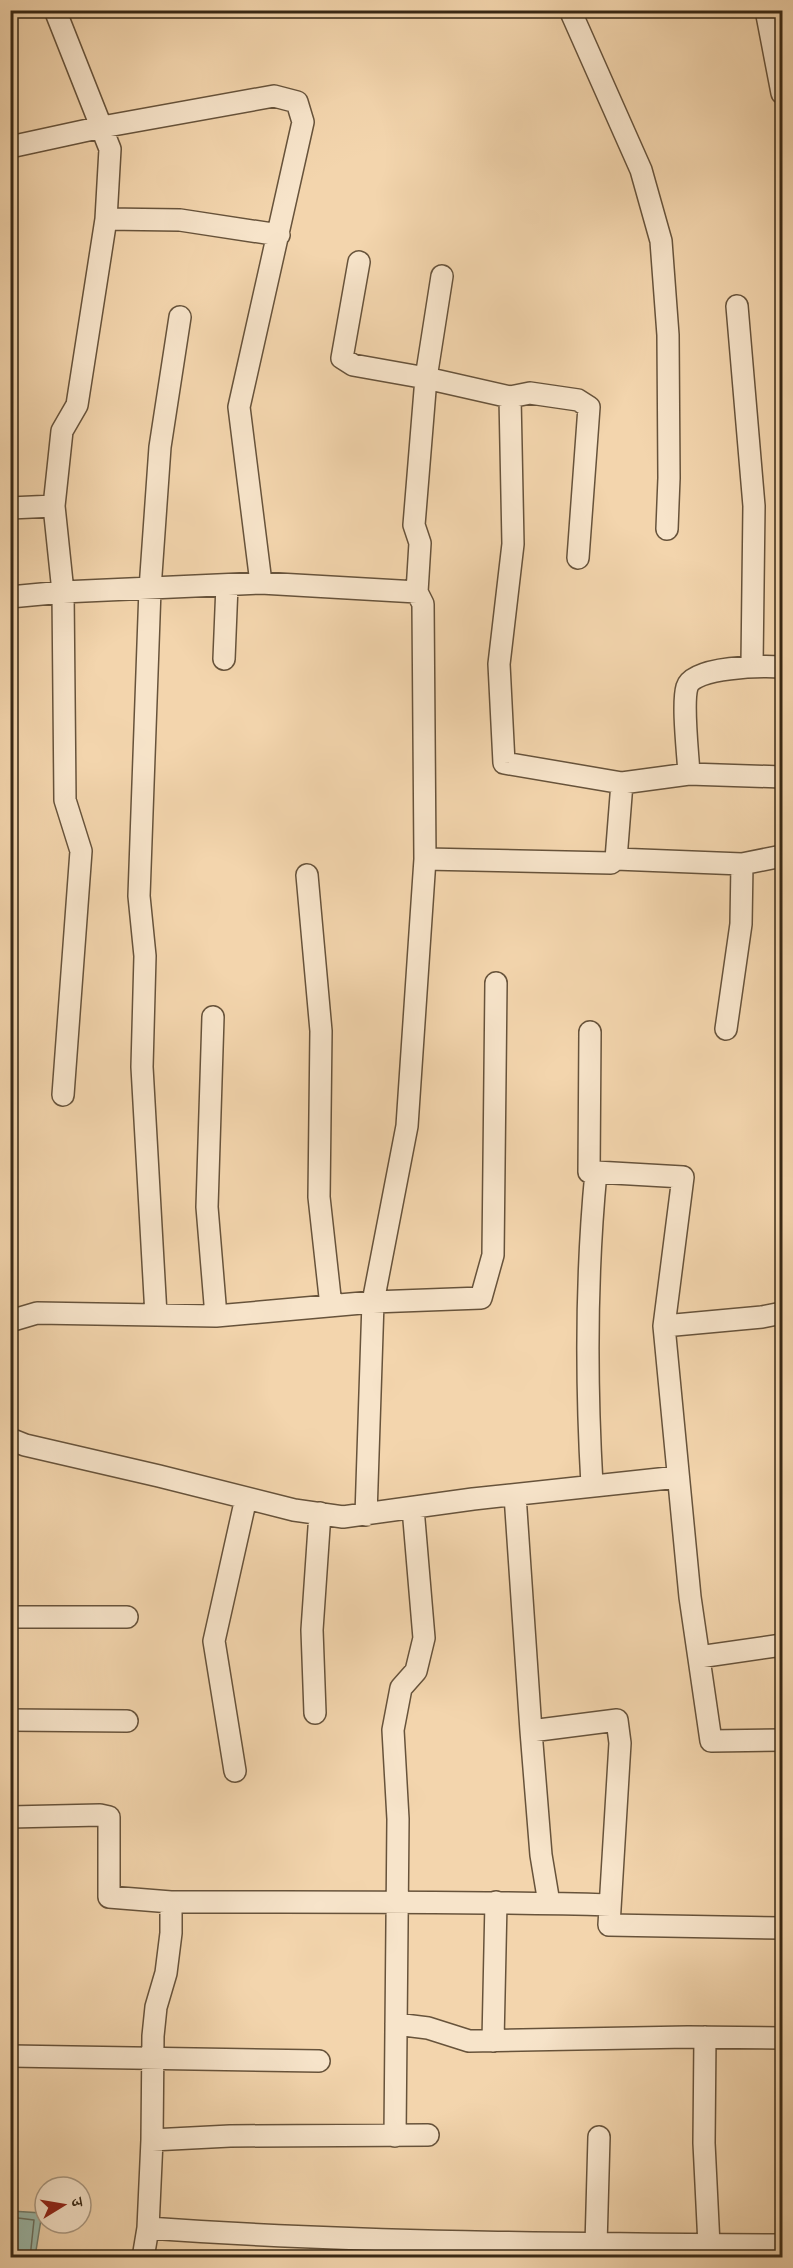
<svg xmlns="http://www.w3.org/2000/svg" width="793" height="2268" font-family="'Old Standard TT','Noto Serif Devanagari',serif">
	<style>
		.water { fill: #9bb9aa; stroke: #737f6e; stroke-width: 1.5 }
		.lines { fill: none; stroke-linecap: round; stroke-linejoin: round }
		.shore { stroke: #6a7060; stroke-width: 1.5 }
		.minor-casing { stroke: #67533b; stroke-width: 24 }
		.minor { stroke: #f7e4ca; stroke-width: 21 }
	</style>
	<rect width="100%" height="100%" fill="#f3d5ad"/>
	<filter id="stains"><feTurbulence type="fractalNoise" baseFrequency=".00333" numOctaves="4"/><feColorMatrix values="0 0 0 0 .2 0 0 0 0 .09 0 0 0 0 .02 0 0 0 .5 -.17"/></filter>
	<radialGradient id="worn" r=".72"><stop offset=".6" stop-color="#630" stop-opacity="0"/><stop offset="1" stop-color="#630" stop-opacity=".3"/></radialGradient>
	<path class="water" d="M11,2211L42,2213L35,2257H11Z"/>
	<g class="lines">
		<path class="shore" d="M10,2217L34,2220L30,2258"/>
		<g class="minor-casing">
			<path id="minor" d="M55,10L110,149L106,219L77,405L62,431L54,506L63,592L65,800L81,851L63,1095
				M570,10L641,170L661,241L668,335L669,478L667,529
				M766,10L782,93
				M10,147L102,127L274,96L297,102L303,122L239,407L261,583
				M106,219L180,220L279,235
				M359,262L342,358L353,365L426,378L510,397L530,393L578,400L589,407L578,558
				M737,306L754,506L752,665
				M510,397L513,544L499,664L504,763L622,783L689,774L782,777
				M10,508L54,506
				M10,597L63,592L261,583L417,592
				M224,659L227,585
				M689,774C688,754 682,704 687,687C693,666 764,666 782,667
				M425,859L611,863L616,859L742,864L741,924L726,1029
				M616,859L622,783
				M742,864L782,856
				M307,875L321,1031L319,1197L331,1306
				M213,1017L207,1207L216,1316
				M590,1032L589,1172H596
				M156,1315L142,1067L145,956L139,896L150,589L160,447L180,317
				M10,1321L37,1313L216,1316L373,1302L481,1298L493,1255L496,983
				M664,1326L762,1317L782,1313
				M10,1439L25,1445L159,1476L294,1510L343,1517L473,1499L678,1477
				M592,1485C586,1381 586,1276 596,1172L683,1177L664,1326L690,1597L711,1741L782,1740
				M515,1495L531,1731L617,1720L620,1743L609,1925L782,1928
				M366,1515L373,1302L407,1126L425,859L423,604L417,592L420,543L414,525L426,378L442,276
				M10,1617H127
				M699,1657L782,1645
				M315,1713L312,1630L320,1513
				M10,1720L127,1721
				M531,1731L541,1855L549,1903
				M235,1771L214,1641L246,1498
				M10,1817L100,1815L109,1817V1897L171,1902
				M396,2024L428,2028L469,2041L688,2037L782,2038
				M705,2037L704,2143L709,2245
				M493,2041L496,1902
				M10,2056L319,2061
				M395,2136L398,1819L393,1730L401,1688L416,1671L424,1638L413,1508
				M152,2140L230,2136L428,2135
				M148,2228C359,2243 571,2244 782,2245
				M596,2245L599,2137
				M143,2258L148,2228L152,2140L153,2036L156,2007L166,1973L171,1933V1902C318,1902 464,1901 610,1905"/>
		</g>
		<use href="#minor" class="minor"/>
	</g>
	<rect width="793" height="2268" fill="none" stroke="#f3d5ad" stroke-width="36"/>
	<rect x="12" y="12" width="769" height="2244" fill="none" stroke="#382815" stroke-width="3"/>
	<rect x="18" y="18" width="757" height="2232" fill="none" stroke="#382815" stroke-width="1.5"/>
	<g transform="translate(63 2205) rotate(79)"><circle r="28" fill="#f7e4ca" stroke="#ab9982" stroke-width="1.5"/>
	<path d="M0-4.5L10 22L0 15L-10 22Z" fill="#8f2418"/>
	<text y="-9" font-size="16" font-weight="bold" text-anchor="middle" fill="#382815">उ</text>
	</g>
	<rect width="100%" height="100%" filter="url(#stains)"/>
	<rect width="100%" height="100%" fill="url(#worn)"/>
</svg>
